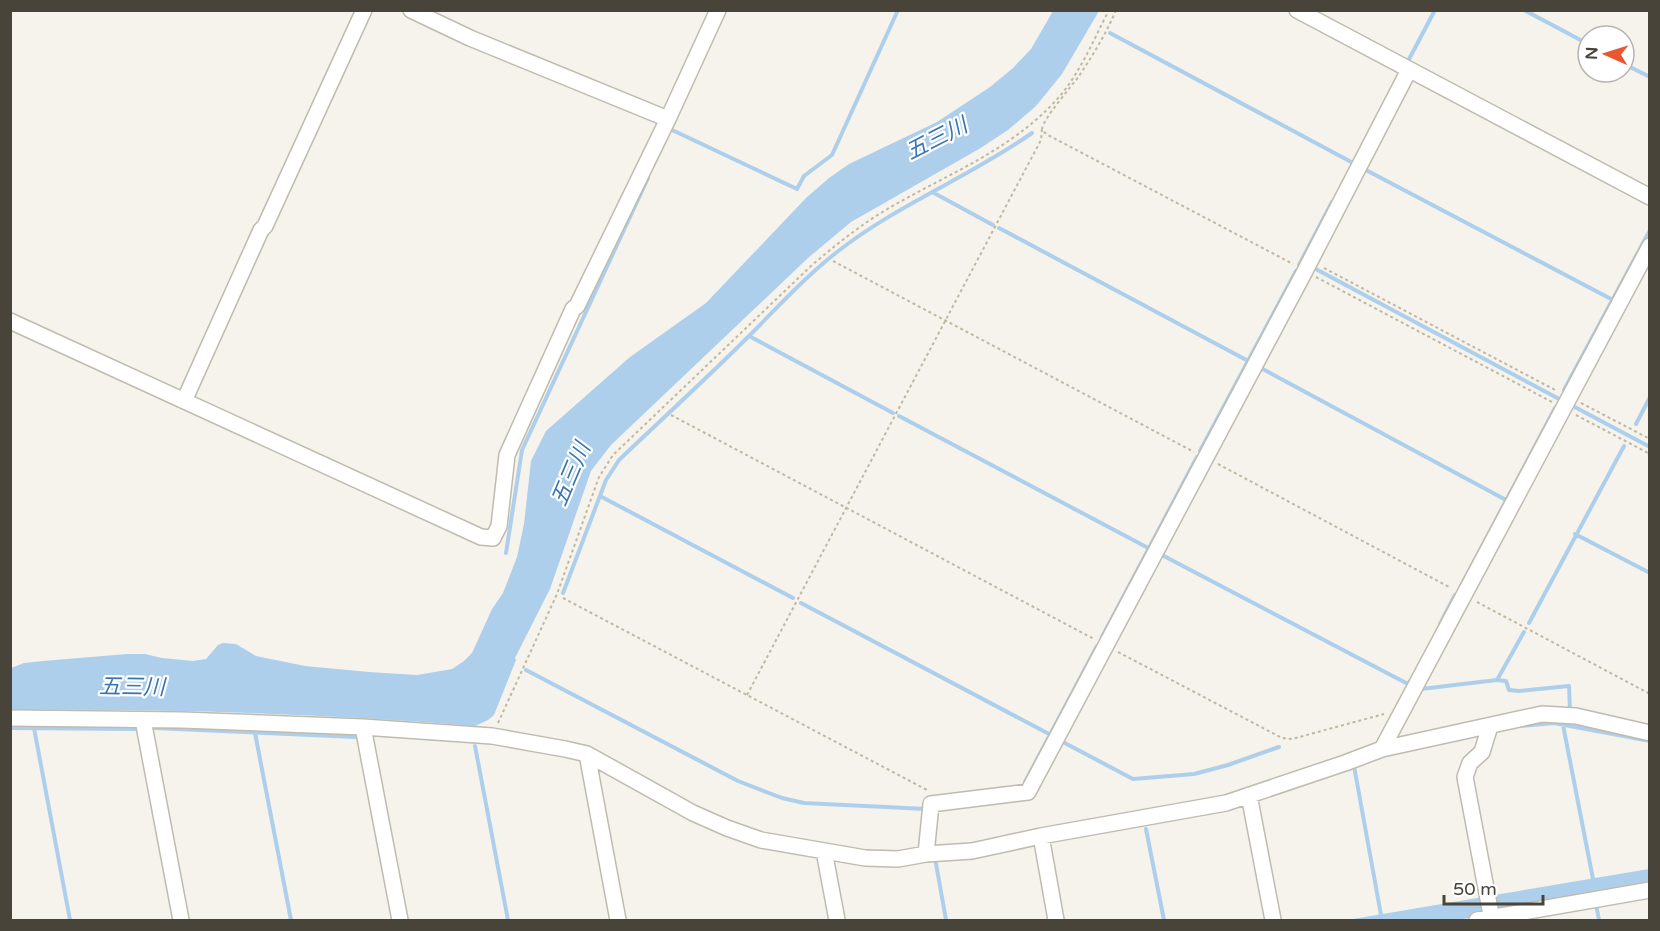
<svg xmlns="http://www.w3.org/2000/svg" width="1660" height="931" font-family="'Varela Round','Noto Sans JP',sans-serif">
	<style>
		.water { fill: #aecfec }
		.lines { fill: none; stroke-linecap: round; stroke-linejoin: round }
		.stream { stroke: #aecfec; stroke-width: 4 }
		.minor-casing { stroke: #c0bbaf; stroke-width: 18 }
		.path { stroke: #c1b8a2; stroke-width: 2; stroke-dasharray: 3 3; stroke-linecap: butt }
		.minor { stroke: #fff; stroke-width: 15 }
		.labels { text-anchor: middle; stroke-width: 4.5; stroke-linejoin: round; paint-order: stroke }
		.water-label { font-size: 22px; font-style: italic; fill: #3a76ae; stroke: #fff }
	</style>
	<rect width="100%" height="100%" fill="#f5f3ec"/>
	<path class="water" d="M1053,11H1099L1062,74L1036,106L1008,130L979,149L851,222L808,258L611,445L591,471L550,589L515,658L516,660L494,715L488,720L475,726C320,713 165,709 11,710V668L24,663L43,661L127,654H145L162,658L193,661L206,659L218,645L223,643L236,644L256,656L305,666L369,672L417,675L452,669L464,661L472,653L492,609L503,593L517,557L524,524L531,461L546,431L630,357L706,303L807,197L829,178L849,164L937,122L990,87L1013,68L1031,49Z
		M1649,869V888L1457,920H1347Z"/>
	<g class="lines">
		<path class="stream" d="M1524,10L1588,44
			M1110,33L1355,164
			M1407,63L1435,10
			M1624,64L1650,77
			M670,129L797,189L804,176L832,155L898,10
			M1364,169L1613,300
			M934,193L993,225
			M999,228L1252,363
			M1299,265L1332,202
			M1312,267L1563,401
			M749,336L893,413
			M1259,367L1506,500
			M1564,390L1650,230
			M1571,405L1650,447
			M899,416L1152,550
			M1636,424L1650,397
			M1200,451L1296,271
			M600,496L793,598
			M1575,534L1650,573
			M506,553L522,450L648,178
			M1160,554L1408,684L1410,681
			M1461,586L1555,408
			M563,593L606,480L619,460C662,419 706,379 748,337C777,308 805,277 837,252C898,204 970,177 1032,133
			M801,603L1049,734
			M1529,623L1624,446
			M1440,624L1455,595
			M1102,637L1197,457
			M526,670L738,781L782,798L804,803L926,809
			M1497,680L1524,632
			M1421,689L1497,680L1506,681L1509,690L1519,691L1569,686L1570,710
			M1565,719L1563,725L1593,879
			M1520,726L1554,723L1650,741
			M10,728L135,729
			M34,728L70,920
			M154,728L355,737
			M255,733L291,920
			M1061,741L1133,779L1194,774L1228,765L1279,747
			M475,746L508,920
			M1354,766L1381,915
			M1025,782L1097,646
			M1146,829L1164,920
			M935,858L946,920
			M1596,904L1599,920"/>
		<g class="minor-casing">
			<path id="minor" d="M411,10L470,38L668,119
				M1297,10L1650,197
				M10,321L481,537L493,538L499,526L507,455L573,309L577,306L668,119L718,10
				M184,401L261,230L265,226L364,10
				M10,718L182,720L363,727L492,736L565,749L587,754L693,813L727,828L761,840L865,858L898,859L926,854L972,851L1041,836L1226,803L1345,763L1382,749L1542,714L1576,716L1650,733
				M143,720L181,920
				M1490,726L1482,752L1470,763L1465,777L1492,920
				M363,727L400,920
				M1382,749L1650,246
				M587,754L618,920
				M1249,795L1273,920
				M1041,836L1056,920
				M824,851L837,920
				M926,854L931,804L1028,792L1305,271L1409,70
				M1477,920L1650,890"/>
		</g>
		<path class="path" d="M1116,10C1106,34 1093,55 1079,76C1071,87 1043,119 1042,129L1046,134L1293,264
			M833,261L1194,452
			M1324,268L1557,391
			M1316,277L1552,402
			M1581,403L1650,439
			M671,415L1094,639
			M1576,415L1650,454
			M1218,464L1451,588
			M563,598L927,790
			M1477,602L1650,694
			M1118,652L1282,738L1292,739L1384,714
			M747,695L1041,140L1042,129
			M498,723L557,594L599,477L613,455L811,266C832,248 853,231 876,216C938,177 1009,154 1059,97C1080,73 1094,39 1109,10"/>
		<use href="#minor" class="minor"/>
	</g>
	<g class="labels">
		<g class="water-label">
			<text transform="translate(936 138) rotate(-27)" y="8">五三川</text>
			<text transform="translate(570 474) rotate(-67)" y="8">五三川</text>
			<text transform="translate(132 686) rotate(1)" y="8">五三川</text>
		</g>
	</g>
	<rect width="1660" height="931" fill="none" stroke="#49443a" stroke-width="24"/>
	<g transform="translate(1606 54) rotate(273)"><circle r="28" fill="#ffffff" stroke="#b6b4b0" stroke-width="1.5"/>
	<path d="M0-4.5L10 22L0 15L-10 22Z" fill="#ea572e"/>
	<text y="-9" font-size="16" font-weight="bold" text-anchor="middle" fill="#49443a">N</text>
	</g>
	<path d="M1444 895v9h99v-9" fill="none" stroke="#49443a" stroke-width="3"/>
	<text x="1453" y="895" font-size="18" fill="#49443a" stroke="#ffffff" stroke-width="4.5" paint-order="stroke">50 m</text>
</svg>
